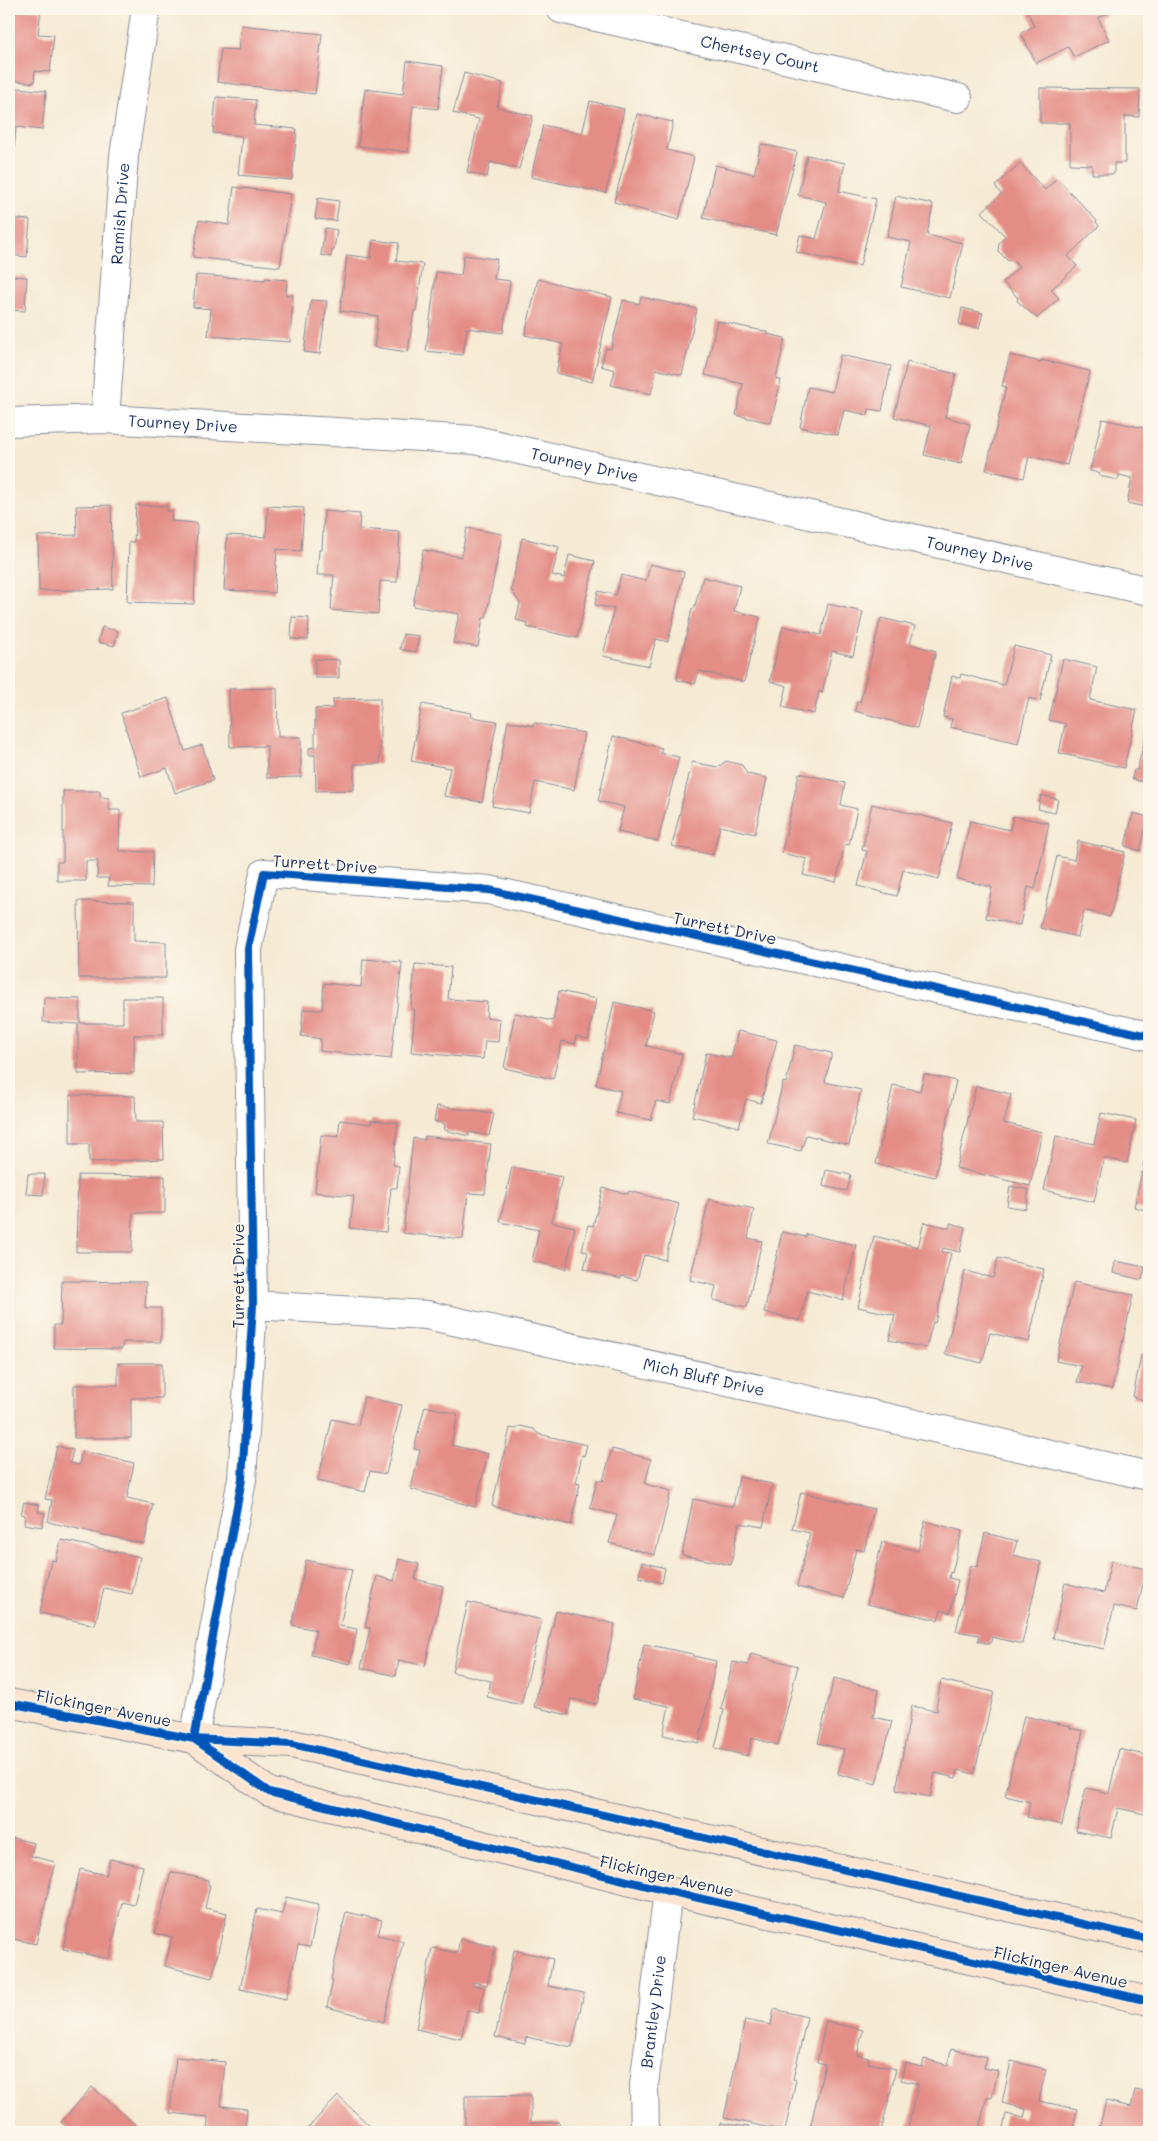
<svg xmlns="http://www.w3.org/2000/svg" width="1158" height="2141" font-family="Mali,sans-serif">
	<style>
		.building { fill: #e48d86 }
		.lines { fill: none; stroke-linecap: round; stroke-linejoin: round }
		.minor-casing { stroke: #888c98; stroke-width: 30 }
		.secondary-casing { stroke: #888c98; stroke-width: 30 }
		.minor { stroke: #fff; stroke-width: 28 }
		.secondary { stroke: #fce5d0; stroke-width: 28 }
		.cycleway-casing { stroke: #fbf7ec; stroke-width: 11 }
		.cycleway { stroke: #0057b8; stroke-width: 8 }
		.labels { text-anchor: middle; stroke-width: 4; stroke-linejoin: round; paint-order: stroke }
		.street-label { font-size: 16px; fill: #1b2f5e; stroke: #fbf7ec }
	</style>
	<rect width="100%" height="100%" fill="#fbf7ec"/>
	<filter id="ink" filterUnits="userSpaceOnUse"><feTurbulence type="fractalNoise" baseFrequency=".02" numOctaves="2"/><feDisplacementMap in="SourceGraphic" scale="10" xChannelSelector="R" yChannelSelector="G"/><feConvolveMatrix kernelMatrix="1 2 1 2 8 2 1 2 1" color-interpolation-filters="sRGB"/></filter>
	<filter id="wash" filterUnits="userSpaceOnUse"><feTurbulence type="fractalNoise" baseFrequency=".0096" numOctaves="4" result="noise"/><feDisplacementMap in="SourceGraphic" scale="20" xChannelSelector="R" yChannelSelector="G"/><feGaussianBlur stdDeviation="1.12" result="paint"/><feColorMatrix in="noise" values="0 0 0 0 0 0 0 0 0 0 0 0 0 0 0 0 0 1.4 0 .05"/><feComposite in="paint" operator="in"/></filter>
	<g filter="url(#wash)">
		<rect width="100%" height="100%" fill="#f5ead3"/>
		<g id="blocks">
			<path class="building" d="M9,9L41,10L38,34L54,35L50,72L35,71L34,83L9,80Z
				M1026,9H1117L1098,18L1109,40L1074,57L1068,47L1036,63L1021,33L1034,26Z
				M241,25L322,34L315,94L217,82L221,49L238,50Z
				M407,61L443,66L438,109L413,106L408,152L358,146L365,89L403,94Z
				M464,73L503,83L497,107L533,116L519,169L490,162L487,177L467,172L479,119L453,113Z
				M9,87L46,91L42,130L16,127L13,162H9Z
				M1040,88L1140,89L1139,117L1125,116V163H1114V174H1092V165L1070,164V123H1040Z
				M216,97L256,100L254,125L297,129L292,180L238,175L242,136L213,133Z
				M590,101L624,109L606,193L531,177L543,125L582,134Z
				M637,114L673,122L667,150L694,157L679,220L614,202Z
				M761,144L797,152L776,235L703,218L715,165L754,174Z
				M807,155L845,163L839,191L876,199L860,266L796,252L800,235L816,239L826,202L798,195Z
				M1020,163L1045,190L1057,178L1097,221L1096,222L1099,226L1068,256L1077,266L1051,290L1059,298L1037,318L1017,301L1018,298L1003,282L1019,267L1013,261L1007,260L998,251L999,243L1005,236L982,212L1001,194L995,186Z
				M234,187L291,194L280,267L193,257L199,220L229,225Z
				M896,196L933,204L927,235L963,243L950,298L901,287L911,242L887,237Z
				M318,198L339,201L336,221L315,219Z
				M9,218L30,220L27,257L9,255Z
				M325,228L337,230L334,250H332L331,257L321,255Z
				M373,240L399,243L396,261L423,264L416,311H414L408,352L374,347L378,316L340,311L347,255L371,258Z
				M464,255L497,259L494,279L510,281L503,333L467,328L463,355L426,351L436,272L461,275Z
				M196,275L265,280V278L287,280L286,295H293L290,342L208,336L211,309L193,307Z
				M9,276L27,277L25,311L9,310Z
				M538,279L612,297L592,382L556,373L563,344L525,335Z
				M641,297L697,309L682,375L659,370L657,368L651,394L611,385L615,370L601,366L606,348L611,349L623,300L639,304Z
				M311,300L327,301L320,354L304,352Z
				M962,308L983,313L979,328L959,324Z
				M717,321L768,332L767,334L785,338L776,379L781,380L771,423L736,415L743,384L705,375Z
				M840,355L891,366L882,411L869,409L868,415L844,410L838,435L800,427L808,387L832,392Z
				M1010,355L1041,362V360L1090,371L1067,465L1029,456L1024,478L986,470L1006,387L1002,386Z
				M907,362L956,374L945,417L970,424L961,464L924,455L931,426L894,417Z
				M1102,419L1149,429V508L1127,503L1132,478L1119,475L1118,480L1099,476L1100,473L1090,471Z
				M111,505L113,589L39,591L38,536L77,535L76,506Z
				M136,505L167,506V511H172L171,521L197,523L194,604L127,602L129,542H134Z
				M268,506L304,508L301,551L277,549L274,593L224,590L227,535L266,537Z
				M324,511L360,514L359,529L400,532L397,582L380,581L378,614L331,610L334,575H317L319,550H322Z
				M467,528L502,534L486,618H483L478,647L453,643L459,614L413,606L423,550L461,557Z
				M522,538L559,547L552,575L564,578L569,555L595,561L577,638L527,627L528,623L516,620L520,603L511,590Z
				M650,564L684,572L668,642L656,639L649,666L603,656L614,609L595,605L598,591L616,595L621,575L646,581Z
				M703,577L740,586L734,611L760,617L744,682L699,671L695,684L677,680L692,608L694,609Z
				M828,604L863,612L853,656L832,651L822,693L819,691L814,714L782,707L787,686L770,681L783,626L821,635Z
				M292,617L309,618L308,640L291,639Z
				M881,618L915,626L910,644L936,651L917,728L855,711L857,701L860,702Z
				M102,627L118,631L114,646L98,642Z
				M403,634L419,636L416,652L400,649Z
				M1014,646L1051,655L1040,701L1029,698L1018,743L950,727L952,719L943,717L952,676L960,678L961,674L1004,685Z
				M315,659L339,660V678H315Z
				M1063,659L1097,667L1090,700L1137,710L1124,768L1059,753L1065,724L1049,720Z
				M277,688L278,737H301V777L267,778V746L230,747L229,689Z
				M168,698L185,751L202,745L213,780L175,793L167,768L141,777L121,713Z
				M380,698V764H354V790L316,791L315,755H309V748L315,747V709L333,708V699Z
				M422,704L472,713L471,717L497,721L482,802L444,796L450,768L411,761Z
				M508,721L533,726L534,723L584,733L574,790L535,782L529,813L492,806Z
				M1149,722V784L1132,779L1134,770H1137Z
				M613,736L662,748L660,753L679,757L658,841L618,832L624,807L598,801Z
				M726,761L742,765L747,774L767,778L755,834L720,826L713,855L672,846L692,762L718,767Z
				M799,773L845,783L841,805L857,809L849,845L845,844L836,882L803,875L807,859L782,853Z
				M63,791H100V797L109,798V810H120L119,851L153,852L152,887L108,886L109,878H97L98,861H86V881H57V862H63Z
				M1041,795L1058,799L1055,813L1038,809Z
				M872,804L952,823L939,879L903,870L897,896L858,886L867,851L862,850Z
				M1133,813L1148,817L1140,851L1125,846Z
				M1013,816L1049,823L1035,889L1028,887L1020,925L986,918L992,887L957,879L970,821L1010,830Z
				M1078,841L1125,852L1110,917L1084,910L1078,937L1040,928L1057,856L1074,860Z
				M78,901L134,902V941L166,942V978H79Z
				M363,959L402,962L391,1059L320,1051L321,1039L301,1036L303,1009L322,1010L324,983L361,987Z
				M415,964L451,967L448,999L487,1002L486,1017L500,1019L498,1042L485,1041L483,1059L411,1052L415,1010L411,1009Z
				M559,991L596,999L588,1039L576,1036L575,1044L562,1041L553,1079L504,1068L515,1013L553,1021Z
				M44,998L80,999V1023H123V998H163V1035H134V1073L78,1074V1024L43,1022Z
				M614,1002L654,1011L646,1046L682,1054L670,1104L656,1101L651,1120L616,1113L621,1091L596,1085Z
				M738,1031L777,1040L761,1103L746,1099L739,1127L692,1116L706,1053L731,1058Z
				M795,1045L832,1053L825,1082L861,1090L849,1145L806,1135L801,1151L768,1144L783,1082L786,1083Z
				M924,1074L956,1081L935,1177L876,1164L893,1085L920,1091Z
				M976,1086L1011,1094L1004,1123L1042,1132L1030,1186L956,1168Z
				M70,1095L135,1096L136,1122H163L164,1159L89,1162V1144H70Z
				M437,1106L494,1114L489,1136L469,1132V1136L444,1130L445,1124L434,1121Z
				M1101,1113L1136,1120L1127,1163L1104,1158L1094,1202L1044,1190L1056,1136L1094,1144Z
				M340,1120L371,1124V1120L398,1123L393,1165L399,1166L397,1188H391L386,1232L350,1228L354,1196L315,1192L321,1135L338,1137Z
				M425,1136L491,1144L485,1194L468,1193L463,1239L403,1233L413,1138L425,1140Z
				M1148,1144H1149V1168L1143,1166Z
				M512,1167L562,1177L552,1222L575,1227L566,1269L532,1261L539,1230L500,1222Z
				M826,1170L851,1175L847,1191L823,1186Z
				M1142,1172L1149,1174V1211L1134,1207Z
				M28,1174H45L43,1195L26,1194Z
				M78,1175L165,1176V1213H133L132,1252H76Z
				M1010,1186L1029,1190L1026,1209L1007,1206Z
				M603,1188L628,1194L629,1191L679,1204L665,1260L644,1255L637,1280L621,1276V1279L584,1269L588,1252L582,1250L588,1225L593,1226Z
				M709,1199L754,1209L748,1238L762,1241L747,1307L713,1300L716,1286L690,1280Z
				M924,1222L950,1228V1223L965,1227L960,1252L943,1248L942,1252L951,1253L935,1323L933,1322L926,1348L889,1340L895,1315L858,1307L874,1236L918,1247Z
				M782,1232L806,1237V1234L856,1245L843,1300L807,1291L800,1321L764,1312Z
				M998,1258L1044,1269L1029,1342L990,1333L982,1363L945,1354L965,1271L993,1278Z
				M1115,1261L1145,1267L1142,1280L1113,1273Z
				M62,1281L146,1282L145,1308H161V1342H123L122,1349L54,1348V1325H61Z
				M1074,1282L1133,1295L1112,1389L1077,1382L1081,1366L1056,1361Z
				M1141,1355L1149,1356V1401L1133,1397Z
				M118,1363H162V1398H131V1438H74V1385H118Z
				M364,1397L402,1405L386,1474L370,1471L365,1492L318,1481L332,1419L358,1425Z
				M425,1406L458,1414L451,1445L488,1454L475,1507L411,1489L420,1450L414,1449Z
				M520,1426L534,1429L538,1434L587,1445L584,1456L582,1455L576,1483L580,1484L571,1525L492,1506L510,1428L516,1429Z
				M57,1446L73,1450L70,1463L79,1465L82,1451L134,1463L127,1498L153,1504L144,1544L48,1522L52,1500L45,1499Z
				M612,1449L651,1459L645,1484L671,1491L655,1555L609,1543L617,1515L590,1508L597,1480L603,1481Z
				M739,1477L772,1484L763,1527L739,1523L731,1565L682,1555L693,1499L733,1507Z
				M801,1492L874,1509L864,1551L856,1549L844,1598L797,1587L810,1533L792,1529Z
				M24,1502L39,1505L38,1512L45,1513L42,1527L24,1524L25,1515L21,1514Z
				M925,1521L962,1531L952,1573L950,1572L949,1578L958,1580L950,1613L941,1610L938,1620L867,1604L882,1542L918,1551Z
				M985,1533L1017,1541L1013,1555L1041,1562L1022,1644L992,1637L990,1644L978,1641L979,1635L956,1631L971,1565L977,1567Z
				M61,1540L140,1557L132,1594L104,1588L95,1625L40,1613L51,1560L56,1561Z
				M399,1559L419,1564L415,1579L443,1586L425,1666L399,1660L396,1676L361,1668L370,1628L365,1627L377,1576L394,1581Z
				M306,1560L352,1570L340,1626L357,1629L350,1664L311,1655L316,1630L292,1625Z
				M1111,1561L1146,1569L1137,1611L1114,1606L1104,1649L1053,1638L1065,1583L1104,1593Z
				M642,1562L665,1568L662,1583L639,1577Z
				M468,1602L542,1620L521,1705L487,1697L491,1681L452,1672Z
				M556,1611L615,1624L597,1704L571,1699L568,1715L534,1707Z
				M644,1644L693,1654V1656L716,1661L699,1743L663,1735L669,1706L633,1699Z
				M751,1654L798,1666L778,1745L752,1738L748,1756L715,1748L724,1710L721,1709L733,1662L748,1665Z
				M834,1678L879,1690L873,1717L892,1721L876,1784L838,1774L844,1749L818,1743Z
				M941,1680L994,1692L974,1774L958,1770L956,1778L935,1773L930,1797L896,1790L912,1706L937,1711L938,1709L936,1708Z
				M1024,1716L1070,1726V1728L1083,1731L1062,1825L1027,1817L1030,1802L1005,1796Z
				M1119,1749L1149,1756V1815L1118,1808L1111,1838L1076,1831L1086,1788L1109,1793Z
				M9,1837L34,1843L31,1856L55,1862L36,1944L9,1938Z
				M110,1859L143,1866L134,1905L122,1902L109,1959L63,1949L80,1869L106,1875Z
				M171,1872L208,1880V1885H210L205,1908L227,1913L212,1978L165,1966L172,1937L155,1933Z
				M286,1897L319,1904L310,1947L298,1945L286,1999L240,1989L257,1909L282,1914Z
				M346,1912L382,1920L378,1935L403,1941L384,2022L327,2007L333,1980L331,1979Z
				M460,1939L495,1947L487,1985L473,1982V1985L484,1987L479,2013L467,2010L461,2039L416,2029L432,1948L457,1953Z
				M514,1950L553,1959L548,1986L584,1993L572,2047L526,2037L525,2044L495,2037Z
				M774,2009L807,2017L793,2079L796,2080L785,2131L724,2118L745,2020L771,2025Z
				M826,2021L863,2030L857,2055L869,2058L868,2063L896,2069L881,2132H809L825,2064L817,2062Z
				M951,2049L987,2057L984,2068L998,2071L992,2098L987,2097L978,2132H907L918,2084L901,2080L905,2063L922,2067L924,2059L948,2065Z
				M176,2057L225,2062L221,2106L247,2109L245,2132H207L208,2117L170,2113Z
				M1011,2061L1046,2069L1039,2101L1077,2109L1072,2132H1002L1006,2114L1024,2118L1026,2109L1002,2103Z
				M92,2087L144,2132H66L69,2129L61,2122Z
				M1135,2090L1149,2093V2132H1098L1106,2101L1131,2107Z
				M531,2095V2123L559,2122L560,2132H465V2096Z
				M338,2096L373,2129L370,2132H304Z
				M721,2123L749,2127L748,2132H719Z"/>
		</g>
	</g>
	<g filter="url(#ink)">
		<use href="#blocks" fill-opacity="0" stroke="#888c98" stroke-width="1"/>
		<g class="lines">
			<g class="minor-casing">
				<g id="minor">
					<path id="s1" d="M561,9L958,98"/>
					<path id="s2" d="M105,419L124,156L146,9"/>
					<path id="s3" d="M9,422L105,419L475,440L1149,591"/>
					<path id="s4" d="M253,1305L427,1315L1149,1476"/>
					<path d="M194,1739L242,1479L253,1305L248,949L264,873L489,890L1149,1036"/>
					<path id="s5" d="M645,2132L644,2085L668,1891"/>
				</g>
			</g>
			<g class="secondary-casing">
				<path id="secondary" d="M9,1703L194,1739L292,1744L1149,1939
					M194,1739L269,1792L668,1891L1149,2001"/>
			</g>
			<use href="#minor" class="minor"/>
			<use href="#secondary" class="secondary"/>
			<g class="cycleway-casing">
				<path id="cycleway" d="M9,1703L194,1739L292,1744L1149,1939
					M194,1739L242,1479L253,1305L248,949L264,873L489,890L1149,1036
					M194,1739L269,1792L668,1891L1149,2001"/>
			</g>
			<use href="#cycleway" class="cycleway"/>
		</g>
	</g>
	<g class="labels">
		<g class="street-label">
			<text dy="6" stroke="none"><textPath href="#s1" startOffset="204">Chertsey Court</textPath></text>
			<text dy="6" stroke="none"><textPath href="#s2" startOffset="206">Ramish Drive</textPath></text>
			<text dy="6" stroke="none"><textPath href="#s3" startOffset="174">Tourney Drive</textPath></text>
			<text dy="6" stroke="none"><textPath href="#s3" startOffset="579">Tourney Drive</textPath></text>
			<text dy="6" stroke="none"><textPath href="#s3" startOffset="984">Tourney Drive</textPath></text>
			<text transform="translate(325 864) rotate(4)" y="6">Turrett Drive</text>
			<text transform="translate(725 928) rotate(12)" y="6">Turrett Drive</text>
			<text transform="translate(238 1276) rotate(-90)" y="6">Turrett Drive</text>
			<text dy="6" stroke="none"><textPath href="#s4" startOffset="458">Mich Bluff Drive</textPath></text>
			<text transform="translate(104 1708) rotate(11)" y="6">Flickinger Avenue</text>
			<text transform="translate(667 1876) rotate(13)" y="6">Flickinger Avenue</text>
			<text transform="translate(1061 1967) rotate(13)" y="6">Flickinger Avenue</text>
			<text dy="6" stroke="none"><textPath href="#s5" startOffset="121">Brantley Drive</textPath></text>
		</g>
	</g>
	<rect width="1158" height="2141" fill="none" stroke="#fbf7ec" stroke-width="30"/>
</svg>
